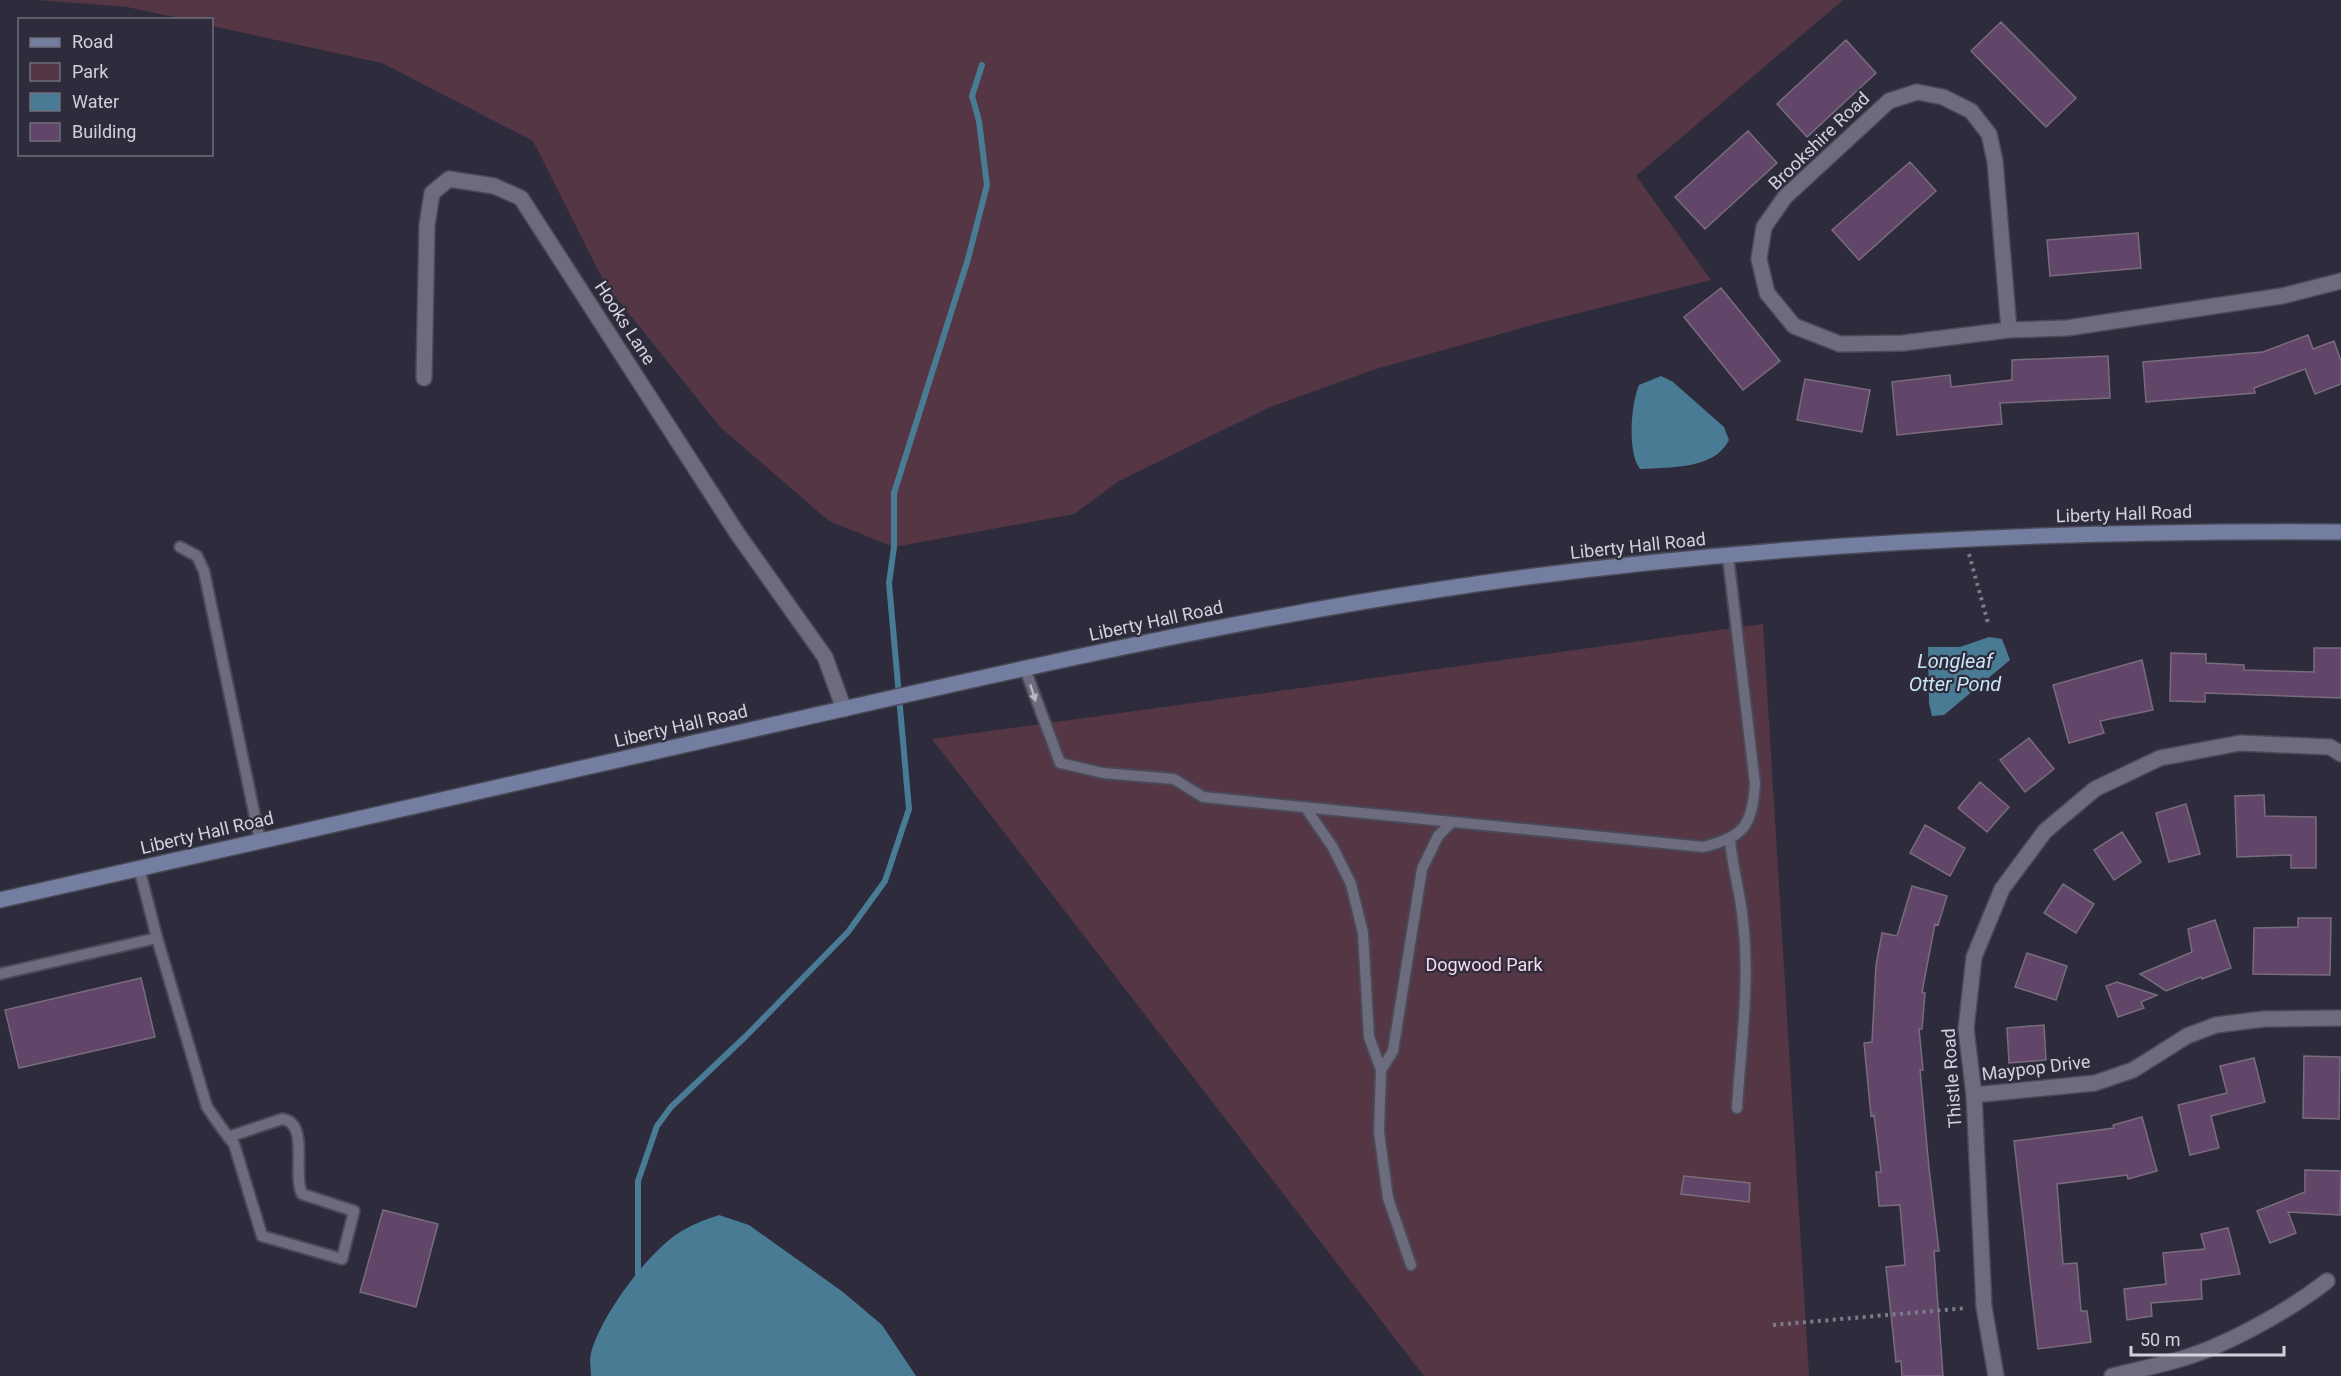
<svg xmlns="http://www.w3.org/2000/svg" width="2341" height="1376" font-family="Roboto,sans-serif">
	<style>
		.green { fill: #543645 }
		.water { fill: #497b94 }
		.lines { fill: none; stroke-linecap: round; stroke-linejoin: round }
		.stream { stroke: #497b94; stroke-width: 6 }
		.building { fill: #624669; stroke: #796c7c; stroke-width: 1.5 }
		.service-casing { stroke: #4a4957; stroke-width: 14 }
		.minor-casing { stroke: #4a4957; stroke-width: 18 }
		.secondary-casing { stroke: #4a4957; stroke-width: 18 }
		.path { stroke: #7d7b89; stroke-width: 4; stroke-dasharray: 3 4.5; stroke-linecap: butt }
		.service { stroke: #6d6b7e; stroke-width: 10 }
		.minor { stroke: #6d6b7e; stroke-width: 15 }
		.secondary { stroke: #747ea1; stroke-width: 15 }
		.oneway { fill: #b8b7c4 }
		.labels { text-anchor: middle; stroke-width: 4.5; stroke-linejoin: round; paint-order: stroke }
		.street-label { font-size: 18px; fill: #d1d0db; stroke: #2e2c3c }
		.park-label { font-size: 18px; fill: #f9dae9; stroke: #2e2c3c }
		.water-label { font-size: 20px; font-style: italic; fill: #c8e5f6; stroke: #2e2c3c }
	</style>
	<rect width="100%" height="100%" fill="#2e2c3c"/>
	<path class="green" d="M37,0H1843L1636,176L1711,280L1543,322L1376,369L1270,407L1119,481L1074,514L894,547L829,521L721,428L605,284L533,141L382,63L212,26V20L183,19L127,7Z
		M1763,624L1809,1376H1424L932,739Z"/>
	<path class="water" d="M1661,376L1673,382L1724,427L1729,440C1714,470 1670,467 1640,469C1627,452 1631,404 1639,385Z
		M1989,637L2002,639L2010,660L1944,715L1932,716L1929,703L1928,647H1960Z
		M719,1215L749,1225L843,1292L882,1325L916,1376H591C591,1369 589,1360 591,1353C601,1316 645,1256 677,1234C691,1225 704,1220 719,1215Z"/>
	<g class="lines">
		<path class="stream" d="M638,1274V1181L657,1126L671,1107L746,1036L848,932L885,881L909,809L889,583L894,547V493L968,259L987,185L979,121L972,96L982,65"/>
	</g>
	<path class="building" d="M2001,22L2076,98L2046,127L1971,51Z
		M1846,40L1876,73L1807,137L1777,104Z
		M1748,131L1777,163L1705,229L1675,197Z
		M1910,162L1936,191L1859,260L1832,230Z
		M2138,233L2141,268L2050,276L2047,240Z
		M1721,288L1780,361L1743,390L1684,317Z
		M2308,335L2313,349L2334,341L2341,361V384L2315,394L2305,369L2254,388L2255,393L2146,402L2143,362L2263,352Z
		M2108,356L2110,398L2000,403L2002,424L1897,435L1892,382L1950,375L1951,387L2012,380V360Z
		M1805,379L1870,390L1862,432L1797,420Z
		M2314,648H2341V698L2205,693V702L2170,701L2171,653L2206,654V663L2244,665V670L2314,672Z
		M2142,660L2153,710L2100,721L2104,733L2069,743L2053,685Z
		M2029,738L2054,769L2025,792L2000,760Z
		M1980,782L2009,807L1987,832L1958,808Z
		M2264,795L2265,816L2316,817V868H2291V855L2237,857L2235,796Z
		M2186,804L2200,854L2169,862L2156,813Z
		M1925,825L1965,848L1950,876L1910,853Z
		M2122,832L2141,862L2114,880L2094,850Z
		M2063,884L2094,904L2076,933L2044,913Z
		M1912,886L1947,896L1938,925L1935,924L1922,992L1925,993L1922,1029H1919L1923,1070H1920L1929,1168L1939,1251H1934L1943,1376H1902L1901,1361L1896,1362L1886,1267L1905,1265L1900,1205L1879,1206L1876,1172H1881L1874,1115L1871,1116L1864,1043L1872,1042L1876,965L1882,933L1897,936Z
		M2298,918H2331L2330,975L2253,974L2254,928L2298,927Z
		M2215,920L2231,968L2202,979L2201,977L2166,991L2140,974L2192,952L2188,929Z
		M2027,953L2067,966L2056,1000L2015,987Z
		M141,978L155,1037L19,1068L5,1010Z
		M2117,982L2157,995L2141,1002L2144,1008L2118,1017L2106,986Z
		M2044,1025L2046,1060L2009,1063L2007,1028Z
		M2304,1056L2340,1057L2339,1119L2303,1118Z
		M2254,1058L2265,1102L2211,1116L2219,1148L2190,1155L2178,1105L2227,1093L2220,1066Z
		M2142,1117L2157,1171L2128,1179L2127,1175L2057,1184L2063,1264L2077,1263L2081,1311H2087L2091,1342L2038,1349L2014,1141L2114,1128L2113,1125Z
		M2305,1170L2341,1171L2340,1215L2288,1212L2296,1233L2270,1243L2257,1211L2305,1192Z
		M1684,1176L1750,1183L1749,1202L1681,1194Z
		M383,1210L438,1224L416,1307L360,1292Z
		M2228,1228L2240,1274L2201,1280L2202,1299L2151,1303L2152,1316L2127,1320L2124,1289L2166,1284L2163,1253L2205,1249L2201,1234Z"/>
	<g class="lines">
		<g class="service-casing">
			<path id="service" d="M180,547L197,556L204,571L260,841
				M1025,669L1060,763L1103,773L1174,779L1203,797L1703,847C1744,837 1752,826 1755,784L1728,556
				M1305,807L1332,846L1351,884L1363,933L1369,1037L1381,1070
				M1730,840C1732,865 1739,888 1742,913C1751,978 1741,1043 1737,1108
				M157,938L207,1107C216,1120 224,1132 234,1144L262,1236L342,1259L354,1211L302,1194C292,1174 310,1122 282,1119L228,1137
				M0,974L157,938L139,868
				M1411,1265L1388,1198L1379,1132L1381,1070L1393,1051L1422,869L1438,836L1452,822"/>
		</g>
		<g class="minor-casing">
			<path id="minor" d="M2009,330L1995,161L1989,134L1971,111L1943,97L1917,92L1889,101L1785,197L1764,227L1759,259L1767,293L1794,326L1840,344L1903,343L2009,330L2067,328L2282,296L2341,281
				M424,378L427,225L432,193L449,179L494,186L521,198L737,533L825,657L844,709
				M1974,1095L2095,1083L2133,1070L2187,1036L2216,1025L2264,1019L2341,1018
				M1996,1376L1984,1307L1974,1095L1966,1029L1974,957L2002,889L2045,831L2095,789L2160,758L2240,743L2330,747L2341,754
				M2112,1376C2136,1370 2161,1365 2184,1358C2229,1344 2290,1310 2327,1281"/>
		</g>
		<g class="secondary-casing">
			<path id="secondary" d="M0,900C260,841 520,782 781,723C998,674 1216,623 1436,590C1735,544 2039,530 2341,532"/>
		</g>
		<path class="path" d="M1969,554L1988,623
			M1773,1325L1967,1308"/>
		<use href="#service" class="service"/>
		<use href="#minor" class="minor"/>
		<use href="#secondary" class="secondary"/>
	</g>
	<defs><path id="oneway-solid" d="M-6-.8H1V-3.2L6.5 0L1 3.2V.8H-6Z" transform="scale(1.5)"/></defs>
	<use class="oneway" href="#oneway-solid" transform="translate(1033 693) rotate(72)"/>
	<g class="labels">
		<g class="street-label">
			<text transform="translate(1819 141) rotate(-44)" y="6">Brookshire Road</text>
			<text transform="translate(625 323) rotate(57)" y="6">Hooks Lane</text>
			<text transform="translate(2124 514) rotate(-2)" y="6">Liberty Hall Road</text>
			<text transform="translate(1638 546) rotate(-6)" y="6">Liberty Hall Road</text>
			<text transform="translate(1156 621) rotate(-12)" y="6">Liberty Hall Road</text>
			<text transform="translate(681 726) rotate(-13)" y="6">Liberty Hall Road</text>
			<text transform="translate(207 833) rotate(-13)" y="6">Liberty Hall Road</text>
			<text transform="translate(2036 1068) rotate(-7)" y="6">Maypop Drive</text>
			<text transform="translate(1952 1078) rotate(-94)" y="6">Thistle Road</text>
		</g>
		<g class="park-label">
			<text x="1484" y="971">Dogwood Park</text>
		</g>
		<g class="water-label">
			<text x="1955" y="668">Longleaf<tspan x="1955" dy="23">Otter Pond</tspan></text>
		</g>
	</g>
	<rect x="18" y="18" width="195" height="138" fill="#2e2c3c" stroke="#6f6e7c" stroke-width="1.5"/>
	<rect x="30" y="38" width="30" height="9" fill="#747ea1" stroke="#6f6e7c" stroke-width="1.5"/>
	<text x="72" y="48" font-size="18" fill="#d1d0db">Road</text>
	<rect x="30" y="63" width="30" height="18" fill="#543645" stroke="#6f6e7c" stroke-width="1.5"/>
	<text x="72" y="78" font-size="18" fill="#d1d0db">Park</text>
	<rect x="30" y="93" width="30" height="18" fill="#497b94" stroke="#6f6e7c" stroke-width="1.5"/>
	<text x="72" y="108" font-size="18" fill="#d1d0db">Water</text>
	<rect x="30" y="123" width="30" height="18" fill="#624669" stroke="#6f6e7c" stroke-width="1.5"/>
	<text x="72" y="138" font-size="18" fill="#d1d0db">Building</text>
	<path d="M2131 1346v9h153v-9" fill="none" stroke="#d1d0db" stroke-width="3"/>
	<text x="2140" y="1346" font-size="18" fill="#d1d0db" stroke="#2e2c3c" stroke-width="4.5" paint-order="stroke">50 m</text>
</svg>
